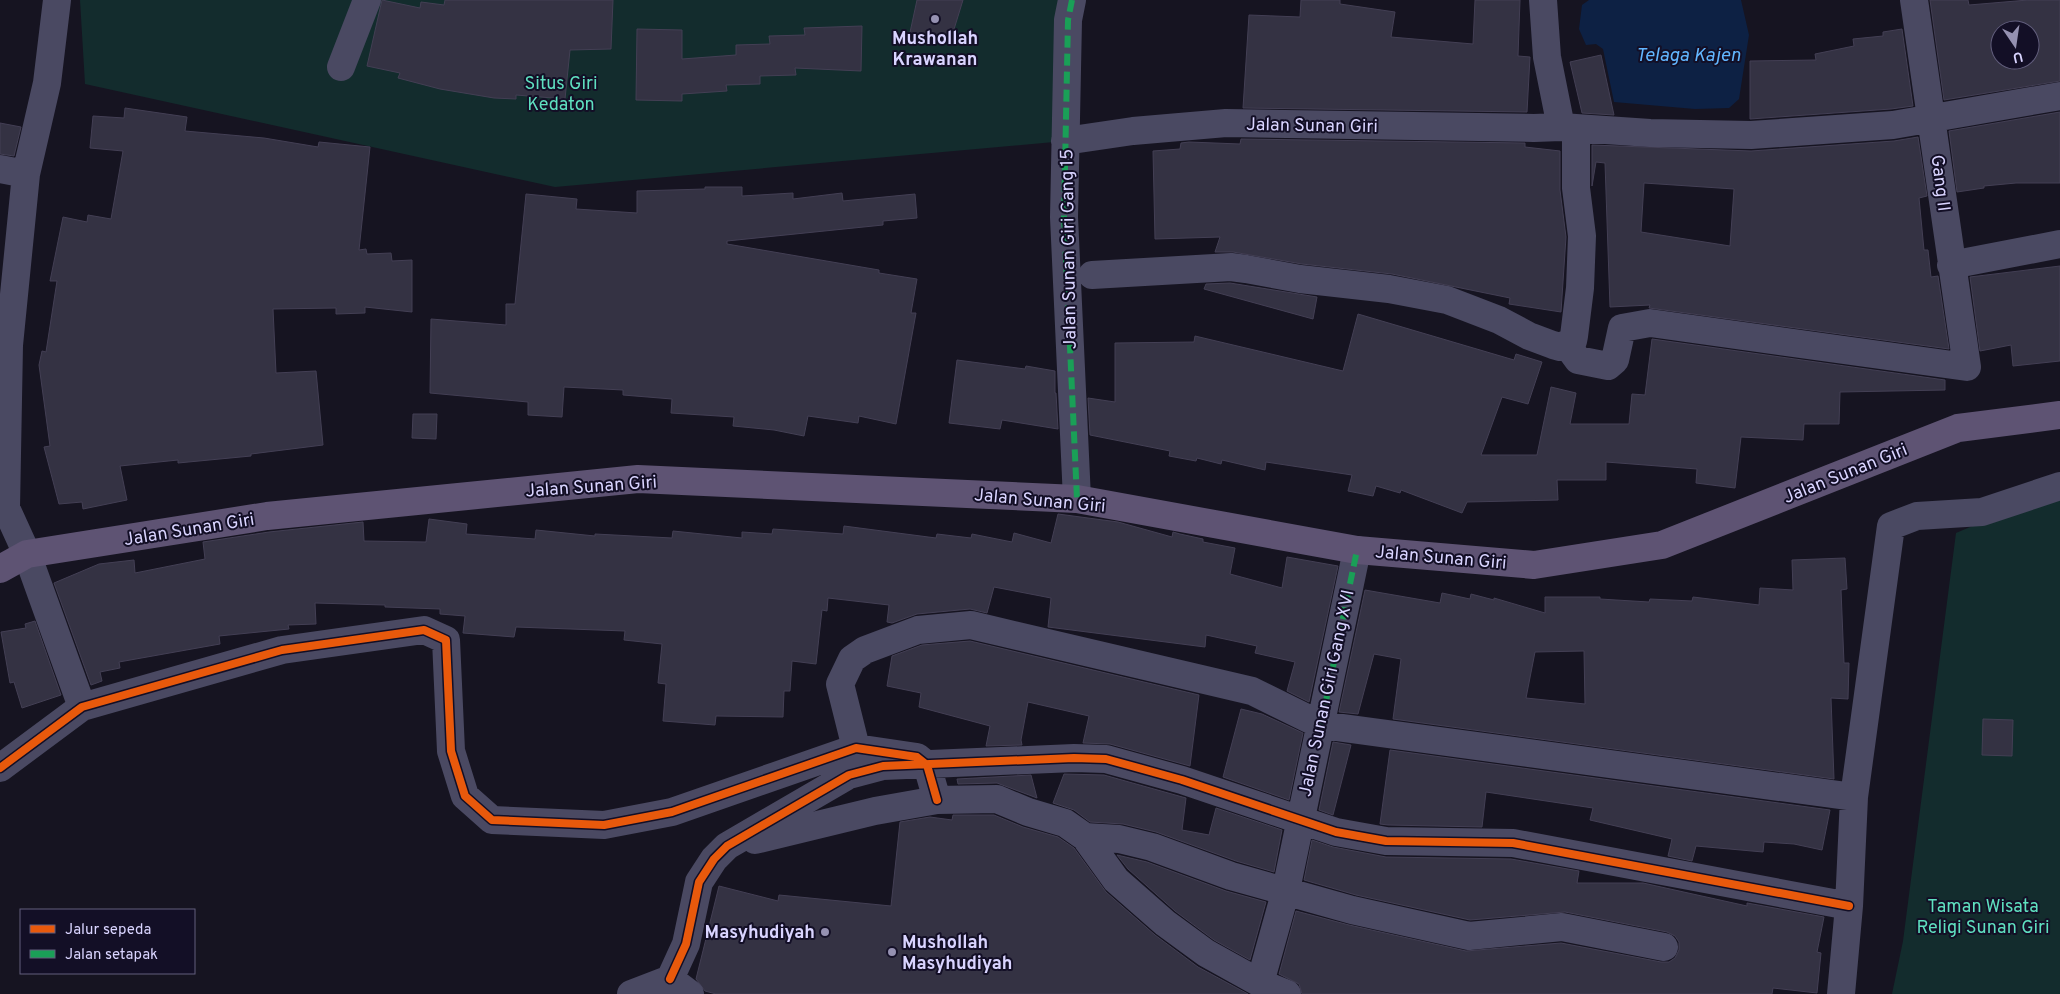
<svg xmlns="http://www.w3.org/2000/svg" width="2060" height="994" font-family="Overpass,sans-serif">
	<style>
		.green { fill: #132c2d }
		.water { fill: #0d2144 }
		.building { fill: #343243; stroke: #433f54; fill-rule: evenodd }
		.lines { fill: none; stroke-linecap: round; stroke-linejoin: round }
		.minor { stroke: #4a4962; stroke-width: 28 }
		.major { stroke: #5e5373; stroke-width: 28 }
		.quiet { stroke: #1a9f57; stroke-width: 6; stroke-dasharray: 12 6; stroke-linecap: butt }
		.cycleway-casing { stroke: #130f26; stroke-width: 11 }
		.cycleway { stroke: #e8590c; stroke-width: 8 }
		.poi-dot { fill: #9591b1; stroke: #130f26; stroke-width: 2 }
		.labels { text-anchor: middle; stroke-width: 4; stroke-linejoin: round; paint-order: stroke }
		.poi-label { font-size: 18px; font-weight: bold; fill: #d9d4ff; stroke: #130f26 }
		.park-label { font-size: 18px; fill: #5fe0c0; stroke: #130f26 }
		.street-label { font-size: 18px; fill: #d9d4ff; stroke: #130f26 }
		.water-label { font-size: 19px; font-style: italic; fill: #62b6ff; stroke: #130f26 }
	</style>
	<rect width="100%" height="100%" fill="#161421"/>
	<path class="green" d="M80,0H1072L1065,141L555,187L85,84Z
		M2060,489V994H1892L1903,941L1956,533Z"/>
	<path class="water" d="M1589,0H1741L1749,35L1739,99L1729,108L1695,109L1614,102L1603,49L1596,44L1586,45L1579,29L1582,5Z"/>
	<path class="building" d="M382,0L420,8L421,2L444,5L445,0H613L611,49L570,50L565,99L516,95V99L494,98L440,89L398,78L400,73L367,66Z
		M917,0H963L951,39L909,37Z
		M1301,0H1340V4L1395,12L1391,37L1473,44L1475,0H1520L1518,56L1530,57L1527,112L1243,108L1249,15L1300,17Z
		M1930,0H1968L1969,5L2028,0H2060V81L1944,100ZM2000,30H2030V60H2000Z
		M862,26L861,71L795,68L796,75L760,76V84L726,85L727,91L682,94V101L636,100L637,29L682,30V59L736,55V45L770,44L769,36L805,35L804,28Z
		M1902,29L1913,106L1891,109L1750,119V61L1816,60L1815,54L1854,46L1853,39L1883,36V32Z
		M1601,55L1614,115L1582,113L1570,62Z
		M125,108L187,117L185,131L264,138L318,147L319,142L370,147L359,250L366,249L367,254L391,253L392,261L412,260V312L365,307V313L336,314V308L273,309L276,373L316,371L323,445L251,454V456L178,463V460L120,466L127,500L83,509L82,502L59,504L44,447L50,446L39,365L42,351L46,352L57,281H50L63,217L87,222L88,215L111,219L123,151L90,148L93,116L124,118Z
		M2060,112V183H2016L1984,186V188L1957,192L1949,131Z
		M0,123L21,127L14,156L0,154Z
		M1918,137L1927,196L1919,198L1924,250H1928L1931,277L1938,276L1949,349L1649,308L1650,305L1610,307L1605,163L1596,162L1592,186V145L1751,151L1894,141ZM1644,183L1734,189L1730,246L1641,232Z
		M1241,139L1525,143V147L1560,151V190L1566,237L1561,312L1509,304L1510,298L1392,274L1302,264L1233,252H1215L1220,237L1155,239L1153,151L1180,149L1181,143L1189,142L1240,144Z
		M705,187H742V196L793,193V199L842,193L843,201L915,194L917,218L883,221V225L727,241V244L879,270V273L917,279L911,313H916L896,424L859,416L858,423L808,416L804,436L774,430L733,426L734,417L671,413L672,399L623,395V390L564,387L562,417L528,415V402L430,393L431,319L506,325V304H515L526,194L577,199L576,209L637,213V191L705,189Z
		M2060,266V361L2013,366L2011,345L1980,351L1970,277Z
		M1230,283L1317,297L1313,319L1204,289L1206,284Z
		M1358,314L1514,360L1516,354L1542,362L1528,404L1502,397L1481,455H1537L1551,387L1576,393L1570,424H1629L1632,394L1645,395L1652,339L1945,380V390L1840,392L1839,424H1804L1803,440L1741,437L1735,488L1696,483L1697,469L1606,462V480H1557L1558,500L1467,502L1462,513L1401,490L1400,493L1376,486L1373,496L1348,491L1352,475L1266,462L1265,470L1222,460L1221,464L1197,458L1196,461L1169,456L1170,451L1090,435L1088,398L1115,402V343L1194,342L1195,336L1343,371Z
		M957,360L1025,369L1026,366L1055,371V393H1056L1058,429L1002,420L1000,429L949,423Z
		M413,414H437L436,439L412,438Z
		M1058,514L1118,522L1172,537L1173,532L1180,534L1203,539V542L1235,548L1230,574L1282,588L1287,557L1338,566L1309,702L1287,691L1295,662L1255,653L1257,646L1206,635L1205,647L1048,627L1051,598L994,587L987,613L970,609L917,614L892,623L887,622L889,605L828,598L827,611L822,610L816,664L792,661L790,691H784L783,717L716,716L715,725L663,721L666,684L658,683L662,644L624,640L625,631L516,627L514,637L463,633L465,616L440,614V609L385,607V605L315,603L316,624L288,625L289,629L219,636L220,644L119,662L120,668L100,672L102,681L91,685L54,583L99,564L134,560L135,573L205,559L203,542L269,532L363,522L364,541L426,542L429,519L467,524L466,534L535,539L536,530L595,536V534L672,538L673,531L742,538V532L772,534L773,529L843,534L844,526L936,538L937,534L971,538L972,534L1012,542L1014,533L1051,543Z
		M1845,558L1847,589L1841,590L1844,663H1849L1848,699L1831,698L1834,779L1393,719L1401,659L1374,654L1358,714L1339,712L1365,590L1440,603L1442,593L1470,599L1471,594L1494,600V598L1545,613V597H1600V599L1649,602L1650,599L1692,601L1693,597L1759,605L1760,588L1793,590L1792,560ZM1584,651L1585,704L1526,698L1535,652Z
		M35,621L61,695L22,708L14,682L10,683L1,632L26,628L25,624Z
		M970,641L1199,695L1190,766L1110,744L1083,743L1089,716L1028,702L1021,740L1022,745L986,746L990,726L919,707L921,693L887,686L892,656L922,645Z
		M1241,709L1262,714L1303,733L1289,800L1223,777Z
		M1983,719L2013,720L2012,756L1982,755Z
		M1333,742L1351,745L1333,815L1319,810Z
		M1390,750L1830,810L1822,850L1794,844L1764,842L1763,852L1696,846L1692,861L1668,856L1672,839L1590,820L1593,808L1486,792L1482,827L1388,825L1380,824Z
		M1064,774L1104,775L1186,798L1182,830L1209,835L1216,808L1282,830L1274,872L1236,861L1156,832L1123,824L1090,822L1074,810L1053,803Z
		M1031,775L1037,798L997,783L958,784L957,779Z
		M953,815H994L1023,827L1058,837L1074,848L1106,892L1155,935L1198,967L1248,994H716L705,991L696,979L719,886L778,901L779,895L891,906L900,822L930,817L952,820Z
		M1312,840L1333,847L1386,857L1511,859L1579,871L1577,883H1643L1747,906V903L1824,917L1817,952L1821,953L1817,993L1773,988L1772,994H1302L1299,984L1279,974L1296,911L1349,925L1466,951L1561,943L1661,962H1669L1675,958L1679,950V942L1675,936L1667,932L1565,912L1470,920L1356,895L1304,880Z
		M1117,855L1147,862L1226,891L1266,902L1250,960L1214,940L1175,911L1128,869Z"/>
	<g class="lines">
		<path class="minor" d="M57,0L47,83L26,174L9,345L6,508L27,554L82,707
			M1072,0L1068,20L1064,217L1077,499
			M1543,0L1547,57L1561,127L1650,133L1751,135L1893,125L2060,96
			M341,67L367,0
			M1065,141L1133,131L1226,123L1534,128L1561,127
			M0,169L26,174
			M1951,265L2060,244
			M1092,275L1231,267L1246,269L1300,279L1389,289L1447,300L1499,320L1529,336L1553,345L1560,347L1573,341L1574,336L1580,288L1582,236L1576,188V128
			M1567,345L1578,360L1608,366L1615,360L1622,328L1650,323L1967,367L1914,0
			M856,748L840,684L852,659L865,650L918,630L971,625L1252,691L1321,725L1854,797
			M0,768L82,707L282,650L424,630L446,640L451,751L465,796L492,820L604,825L672,812L856,748L917,757L927,765L937,800
			M1085,837L1119,839L1152,847L1231,876L1352,910L1469,936L1562,927L1664,947
			M755,840L875,811L937,800L997,799L1028,812L1065,823L1085,837L1116,880L1165,923L1206,953L1260,983L1287,994
			M670,979L686,944L699,882L714,859L727,846L849,775L883,766L1074,758L1106,759L1182,780L1336,832L1386,841L1513,843L1849,906
			M670,979L690,994
			M1260,983L1286,890L1357,550
			M631,994L670,979
			M1841,994L1849,906L1854,797L1891,526L1917,516L1982,512L2060,486"/>
		<path class="major" d="M0,569L27,554L267,516L638,479L1077,499L1357,550L1534,565L1662,545L1958,428L2060,415"/>
		<path class="quiet" d="M1072,0L1068,20L1064,217L1077,499
			M1321,725L1357,550"/>
		<g class="cycleway-casing">
			<path id="cycleway" d="M0,768L82,707L282,650L424,630L446,640L451,751L465,796L492,820L604,825L672,812L856,748L917,757L927,765L937,800
				M670,979L686,944L699,882L714,859L727,846L849,775L883,766L1074,758L1106,759L1182,780L1336,832L1386,841L1513,843L1849,906"/>
		</g>
		<use href="#cycleway" class="cycleway"/>
	</g>
	<g class="poi-dot">
		<circle cx="935" cy="19" r="5"/>
		<circle cx="825" cy="932" r="5"/>
		<circle cx="892" cy="952" r="5"/>
	</g>
	<g class="labels">
		<g class="poi-label">
			<text x="935" y="44">Mushollah<tspan x="935" dy="21">Krawanan</tspan></text>
			<text x="815" y="938" text-anchor="end">Masyhudiyah</text>
			<text x="902" y="948" text-anchor="start">Mushollah<tspan x="902" dy="21">Masyhudiyah</tspan></text>
		</g>
		<g class="park-label">
			<text x="561" y="89">Situs Giri<tspan x="561" dy="21">Kedaton</tspan></text>
			<text x="1983" y="912">Taman Wisata<tspan x="1983" dy="21">Religi Sunan Giri</tspan></text>
		</g>
		<g class="street-label">
			<text transform="translate(1312 125) rotate(1)" y="6">Jalan Sunan Giri</text>
			<text transform="translate(1941 183) rotate(83)" y="6">Gang II</text>
			<text transform="translate(1068 249) rotate(-91)" y="6">Jalan Sunan Giri Gang 15</text>
			<text transform="translate(1845 473) rotate(-22)" y="6">Jalan Sunan Giri</text>
			<text transform="translate(591 486) rotate(-4)" y="6">Jalan Sunan Giri</text>
			<text transform="translate(1040 500) rotate(5)" y="6">Jalan Sunan Giri</text>
			<text transform="translate(189 529) rotate(-9)" y="6">Jalan Sunan Giri</text>
			<text transform="translate(1441 557) rotate(5)" y="6">Jalan Sunan Giri</text>
			<text transform="translate(1326 693) rotate(-78)" y="6">Jalan Sunan Giri Gang XVI</text>
		</g>
		<g class="water-label">
			<text x="1688" y="61">Telaga Kajen</text>
		</g>
	</g>
	<rect x="20" y="909" width="175" height="65" fill="#130f26" stroke="#625e7d"/>
	<rect x="30" y="925" width="25" height="8" fill="#e8590c" stroke="#625e7d"/>
	<text x="65" y="934" font-size="15" fill="#d9d4ff">Jalur sepeda</text>
	<rect x="30" y="950" width="25" height="8" fill="#1a9f57" stroke="#625e7d"/>
	<text x="65" y="959" font-size="15" fill="#d9d4ff">Jalan setapak</text>
	<g transform="translate(2015 45) rotate(167)"><circle r="24" fill="#130f26" stroke="#625e7d"/>
	<path d="M0-4L9 19L0 12L-9 19Z" fill="#9591b1"/>
	<text y="-8" font-size="14" font-weight="bold" text-anchor="middle" fill="#d9d4ff">U</text>
	</g>
</svg>
